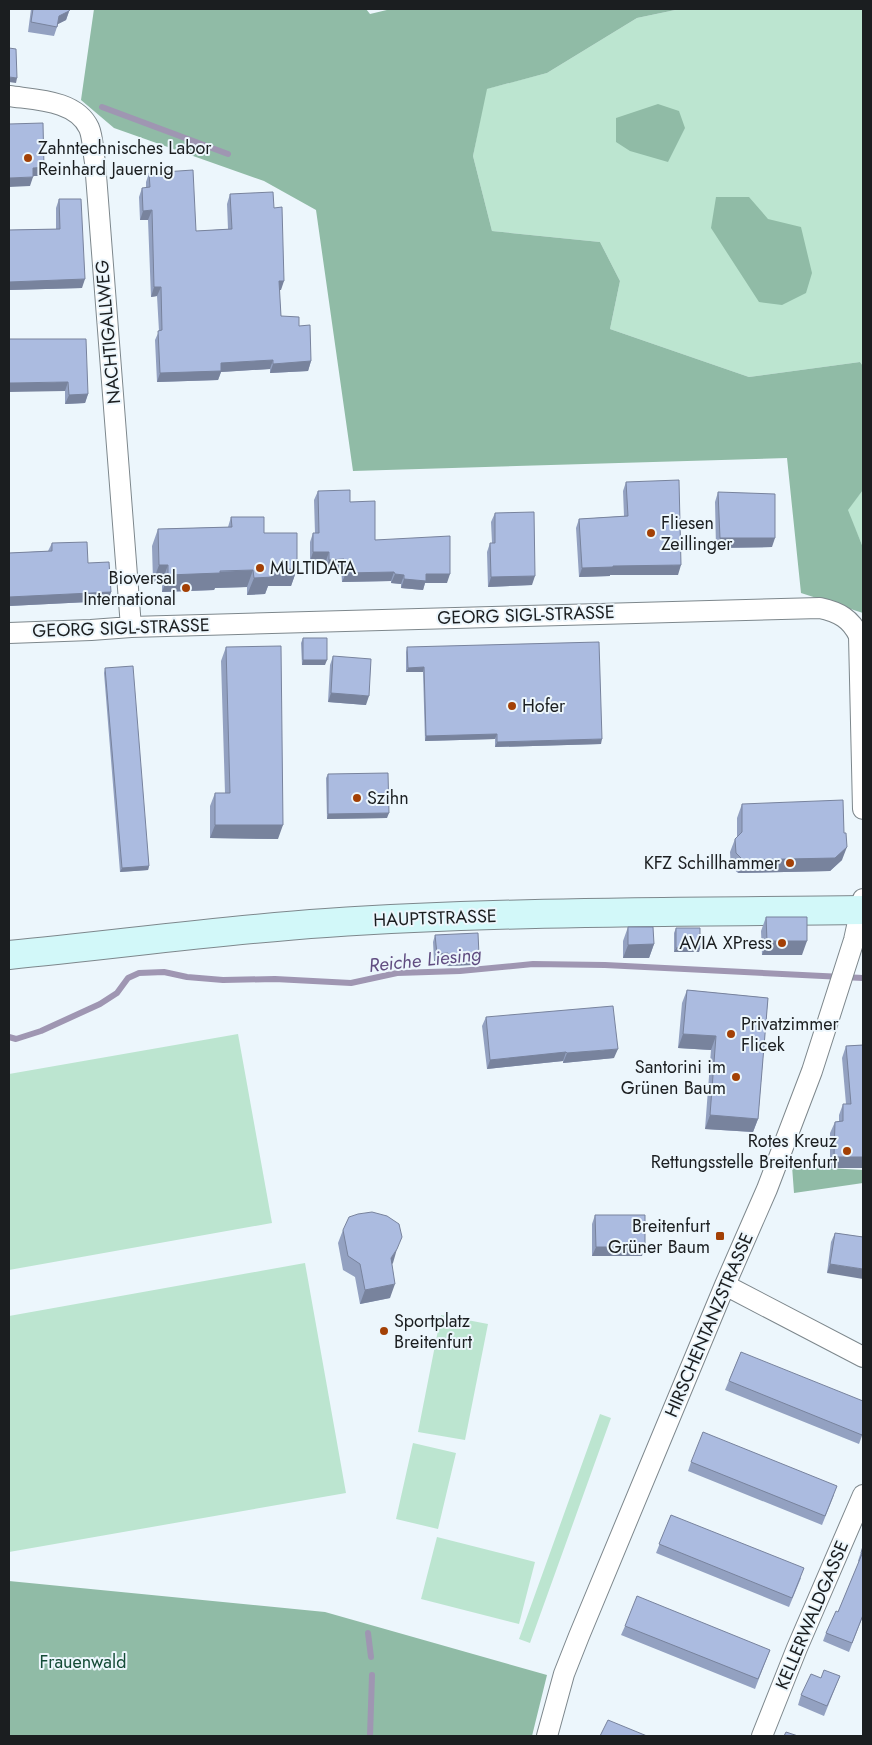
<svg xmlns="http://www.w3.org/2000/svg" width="872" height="1745" font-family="Jost,sans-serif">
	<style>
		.green { fill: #bce5d0 }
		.forest { fill: #90bba6 }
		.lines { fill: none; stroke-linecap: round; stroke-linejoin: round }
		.stream { stroke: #9f96b2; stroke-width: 6 }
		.street-casing { stroke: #7d878c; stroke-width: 22 }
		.secondary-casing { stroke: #7d878c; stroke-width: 30 }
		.street { stroke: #fff; stroke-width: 20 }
		.secondary { stroke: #d2f8f9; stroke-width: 28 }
		.wall { fill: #93a1c1 }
		.shaded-wall { fill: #78839d }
		.building { fill: #abbbe0; stroke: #78839d }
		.poi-dot { fill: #a34005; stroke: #ecf6fc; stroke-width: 2 }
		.labels { text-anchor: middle; stroke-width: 4; stroke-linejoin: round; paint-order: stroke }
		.poi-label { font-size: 18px; fill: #1b1e20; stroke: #ecf6fc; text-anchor: start }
		.street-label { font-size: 18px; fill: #1b1e20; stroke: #ecf6fc }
		.park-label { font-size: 18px; fill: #144b36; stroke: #ecf6fc }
		.water-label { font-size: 19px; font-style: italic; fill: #604c80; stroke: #ecf6fc }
	</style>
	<rect width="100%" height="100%" fill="#ecf6fc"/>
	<path class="green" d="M680,9H863V366L860,362L749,377L610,329L620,281L600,242L492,231L473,156L486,89L547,73L637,18Z
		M863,490V545H862L847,510Z
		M238,1034L272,1223L9,1270V1074Z
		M305,1263L346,1493L9,1552V1316Z
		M441,1315L488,1324L465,1440L418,1432Z
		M600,1414L611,1418L530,1643L519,1639Z
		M413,1443L456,1453L438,1529L396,1519Z
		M437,1537L535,1562L519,1624L421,1599Z"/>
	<path class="forest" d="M94,9H366L370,14L391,9H680L637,18L547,73L487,89L473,156L492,231L600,242L620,281L610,329L749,377L860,362L863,366V490L848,510L862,545H863V613L801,593L787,458L353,471L316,210L264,181L114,128L81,100Z
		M658,104L679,111L685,128L668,162L630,151L616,142V118Z
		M716,197H749L768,219L801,227L812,273L806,293L782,305L759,302L711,228Z
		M792,1166L863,1170V1183L794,1193Z
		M9,1581L325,1612L547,1675L532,1736H9Z"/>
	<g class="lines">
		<path class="stream" d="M102,107L228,154
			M9,1037L16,1039L41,1031L100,1004L117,993L128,978L139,973L164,972L187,977L223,980L275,979L351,983L397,973L460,971L533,964L605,965L863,978
			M368,1633L371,1657
			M370,1736L372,1675"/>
		<g class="street-casing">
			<path id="street" d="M9,96C36,100 76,100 89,128C93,137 93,152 95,162L131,627
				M9,633L91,630L131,627L820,608C839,612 851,619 859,636L863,809
				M725,1285L863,1357
				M547,1736L564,1674L579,1636L725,1285L767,1189L812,1071L854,940L863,899
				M762,1736L797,1648L863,1495"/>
		</g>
		<g class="secondary-casing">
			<path id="secondary" d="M9,955C114,945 220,930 326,923C505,911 684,912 863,910"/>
		</g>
		<use href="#street" class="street"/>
		<use href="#secondary" class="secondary"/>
	</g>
	<path class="wall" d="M31,9H70L66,20L58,24L54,36L28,32Z
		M149,173L196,231L228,229L227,204L230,194L274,208L281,290H279L281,316L299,326L311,361L308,371L270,373V369L221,372L218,380L157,382L155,340L159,331L157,296L151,297L148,220H140L139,197L142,188H146V182Z
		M59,199L82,288L9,290V230L56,229V208Z
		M9,339L88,394L85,403L65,404V391Z
		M626,482L678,575H610V576L579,577L576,528L579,519L624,516L623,491Z
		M318,491L350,502L375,540L447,583H425L423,590L401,588V584L391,583V581L342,582L341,568L326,569V561H310V542L313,533H315L314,500Z
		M718,492L772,547L716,548L715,502Z
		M495,513L532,585L488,587L487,552L490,543H492L491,522Z
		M231,517L264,533L297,569L291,586H268L265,594L247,595V587L215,588L214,590L162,592V582H153L152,546L158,529L228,527Z
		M52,543L88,563L111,592L108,601L9,606V553L48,551Z
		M303,638L325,665H302L301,643Z
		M226,647L278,839L210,838V806L215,793H225L221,661Z
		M407,647L601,744L495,747V739L425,741L423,672H406V652Z
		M333,656L366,705L328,702L330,665Z
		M105,668L149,866L148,870L120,872L104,673Z
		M328,774L387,818L327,819L326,778Z
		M742,804L842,860L830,871L738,873L731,867L730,852L735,839L737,837V818Z
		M766,917L802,955H762L761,931Z
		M628,927L654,944L649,958H623V941Z
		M676,928L700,948L699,952H674V933Z
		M435,935L479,955L477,962H473L472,965L446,966V960L434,961L433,942Z
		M687,990L768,998L758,1119L753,1132L705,1129L711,1050L678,1048L682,1003Z
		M486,1017L614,1058L563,1063V1061L487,1069L482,1026Z
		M863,1045V1168H830V1133L835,1122L839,1121V1115L843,1104H846L842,1058L846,1046Z
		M595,1215L642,1256H592V1224Z
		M343,1230L392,1263L390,1298L360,1304L355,1277L343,1270L338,1243Z
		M835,1233L863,1237L827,1273L831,1242Z
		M741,1352L863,1433L859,1444L725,1390Z
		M691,1462L834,1495L822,1525L688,1471Z
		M671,1515L801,1578L789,1607L656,1553Z
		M863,1546V1616L849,1652L823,1641L826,1633L838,1612L859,1562L858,1561Z
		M625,1626L770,1650L755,1689L621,1635Z
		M840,1676L824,1716L798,1705L801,1695L821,1678Z"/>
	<path class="shaded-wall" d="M69,11L66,20L56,25L59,16Z
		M9,77L17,78L16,83L9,82Z
		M44,167L41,176H29L33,168Z
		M33,177L30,186L9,187V178Z
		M152,210L148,220H140L143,211Z
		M85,279L82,288L9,290V282Z
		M279,281H284L281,290H276Z
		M154,287H161L157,296L151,297Z
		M273,360L270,369L221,372L218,380L157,382L160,373L221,363Z
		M311,361L308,371L270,373L273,364Z
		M68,382L65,391L9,392V383Z
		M88,394L85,403L65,404L69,395Z
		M720,538H775L772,547L716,548Z
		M313,552H329L326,561H310Z
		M344,559L341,568L326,569L329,560Z
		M159,565H168L162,582H153Z
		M681,565L678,575H610V576L579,577L582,568L613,566Z
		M271,569H297L291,586H268L265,594L247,595L254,578Z
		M253,570L247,587L215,588L214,590L162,592L168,575Z
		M394,572L391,581L342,582L346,573Z
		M395,574L404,575L401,584L391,583Z
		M426,574H450L447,583H425L423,590L401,588L404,579Z
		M535,576L532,585L488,587L491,577Z
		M111,592L108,601L9,606V597Z
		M303,660H327L325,665H302Z
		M424,667L423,672H406L408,668Z
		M331,693L369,696L366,705L328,702Z
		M497,734L495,739L425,741L426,736Z
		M602,739L601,744L495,747L497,742Z
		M389,813L387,818L327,819L328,814Z
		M215,825H283L278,839L210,838Z
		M847,847L842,860L830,871L738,873L743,860Z
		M149,866L148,870L120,872L122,868Z
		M767,941H807L802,955H762Z
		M654,944L649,958H623L628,945Z
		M676,948H700L699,952H674Z
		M448,953L446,960L434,961L437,954Z
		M474,955H479L477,962H473L472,965L446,966L448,959Z
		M683,1034L716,1036L711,1050L678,1048Z
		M618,1049L614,1058L563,1063L567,1053Z
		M566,1052L563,1061L487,1069L490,1060Z
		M710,1115L758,1119L753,1132L705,1129Z
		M834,1157H863V1168H830Z
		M596,1247H645L642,1256H592Z
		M397,1249L393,1263L386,1271L391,1258Z
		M830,1264L863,1269V1279L827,1273Z
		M395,1284L390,1298L360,1304L365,1290Z"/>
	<path class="building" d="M33,9H70L69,11L59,16L57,27L31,22Z
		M9,48L16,49L17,78L9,77Z
		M43,123L44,167L33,168V177L9,178V124Z
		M193,170L196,231L232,229L230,194L273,192L274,208L282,207L284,281H279L281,316L299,317V326L310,325L311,361L273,364V360L221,363V371L160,373L158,331L162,330L161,287H154L152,210L143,211L142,188L150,187L149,173Z
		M59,199H81L85,279L9,282V230L60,229Z
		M9,339H86L88,394L69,395L68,382L9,383Z
		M679,480L681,565L613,566V567L582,568L579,519L628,516L626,482Z
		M350,490V502L375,501V540L450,536V574H426V581L404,579V575L395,574L394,572L346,573L344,559L329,560V552H313V533H319L318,491Z
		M718,492L775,494V538H720Z
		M534,512L535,576L491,577L490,543H495V513Z
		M231,517H264V533H297V569H271L272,577L254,578L253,570L220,571V573L168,575V565H159L158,529L232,527Z
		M87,542L88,563L109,562L111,592L9,597V553L52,551V543Z
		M303,638H327V660H303Z
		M599,642L602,739L497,742V734L426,736L424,667L408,668L407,647Z
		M281,646L283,825H215V793H230L226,647Z
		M333,656L371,659L369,696L331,693Z
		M133,666L149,866L122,868L105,668Z
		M388,773L389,813L328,814V774Z
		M843,800L844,833H846L847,847L835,858L743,860L736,853L735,839L742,832V804Z
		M766,917H807V941H767Z
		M628,927H653L654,944L628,945Z
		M676,928H700V948H676Z
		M478,933L479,955H474V958L448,959V953L437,954L435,935Z
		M687,990L768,998L758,1119L710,1115L716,1036L683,1034Z
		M613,1006L618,1049L567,1053L566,1052L490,1060L486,1017Z
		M863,1045V1157H834L835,1122L843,1121V1104H851L846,1046Z
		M372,1212L387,1216L399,1224L402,1237L397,1249L391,1258L395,1284L365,1290L360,1264L348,1256L343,1230L349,1217L358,1214Z
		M595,1215H645V1247H596Z
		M835,1233L863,1237V1269L830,1264Z
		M741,1352L863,1401V1432L862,1435L729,1381Z
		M703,1432L837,1486L825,1516L691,1462Z
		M671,1515L804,1568L792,1598L659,1544Z
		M863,1546V1615L852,1643L826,1633L836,1611L838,1612L862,1554L861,1553Z
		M637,1596L770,1650L758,1679L625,1626Z
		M824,1670L840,1676L827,1706L801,1695L811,1674L821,1678Z
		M608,1720L647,1736H600Z
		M786,1732L798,1736H784Z"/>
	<g class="poi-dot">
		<circle cx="28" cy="158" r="5"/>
		<circle cx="651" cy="533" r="5"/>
		<circle cx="260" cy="568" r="5"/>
		<circle cx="186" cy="588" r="5"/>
		<circle cx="512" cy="706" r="5"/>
		<circle cx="357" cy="798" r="5"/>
		<circle cx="790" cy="863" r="5"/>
		<circle cx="782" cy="943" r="5"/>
		<circle cx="731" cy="1034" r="5"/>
		<circle cx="736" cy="1077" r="5"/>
		<circle cx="847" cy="1151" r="5"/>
		<rect x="715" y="1231" width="10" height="10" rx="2.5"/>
		<circle cx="384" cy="1331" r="5"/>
	</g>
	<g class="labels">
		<g class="poi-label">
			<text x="38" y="154">Zahntechnisches Labor<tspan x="38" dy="21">Reinhard Jauernig</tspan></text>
			<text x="661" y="529">Fliesen<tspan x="661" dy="21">Zeillinger</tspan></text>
			<text x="270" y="574">MULTIDATA</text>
			<text x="176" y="584" text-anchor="end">Bioversal<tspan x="176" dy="21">International</tspan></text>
			<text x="522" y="712">Hofer</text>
			<text x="367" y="804">Szihn</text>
			<text x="780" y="869" text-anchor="end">KFZ Schillhammer</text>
			<text x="772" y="949" text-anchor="end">AVIA XPress</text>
			<text x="741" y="1030">Privatzimmer<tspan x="741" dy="21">Flicek</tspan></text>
			<text x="726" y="1073" text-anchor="end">Santorini im<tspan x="726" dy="21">Grünen Baum</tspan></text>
			<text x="837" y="1147" text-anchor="end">Rotes Kreuz<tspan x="837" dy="21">Rettungsstelle Breitenfurt</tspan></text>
			<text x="710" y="1232" text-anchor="end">Breitenfurt<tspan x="710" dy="21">Grüner Baum</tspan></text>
			<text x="394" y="1327">Sportplatz<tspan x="394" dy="21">Breitenfurt</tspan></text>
		</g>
		<g class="street-label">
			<text transform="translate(108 332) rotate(-95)" y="6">NACHTIGALLWEG</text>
			<text transform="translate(526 615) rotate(-2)" y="6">GEORG SIGL-STRASSE</text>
			<text transform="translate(121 628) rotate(-2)" y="6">GEORG SIGL-STRASSE</text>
			<text transform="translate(435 918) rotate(-2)" y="6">HAUPTSTRASSE</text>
			<text transform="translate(709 1325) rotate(-67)" y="6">HIRSCHENTANZSTRASSE</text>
			<text transform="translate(812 1615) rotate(-67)" y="6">KELLERWALDGASSE</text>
		</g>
		<g class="park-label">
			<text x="83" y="1668">Frauenwald</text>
		</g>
		<g class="water-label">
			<text transform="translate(425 959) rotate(-6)" y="7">Reiche Liesing</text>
		</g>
	</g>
	<rect width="872" height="1745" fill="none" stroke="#1b1e20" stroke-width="20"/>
</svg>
